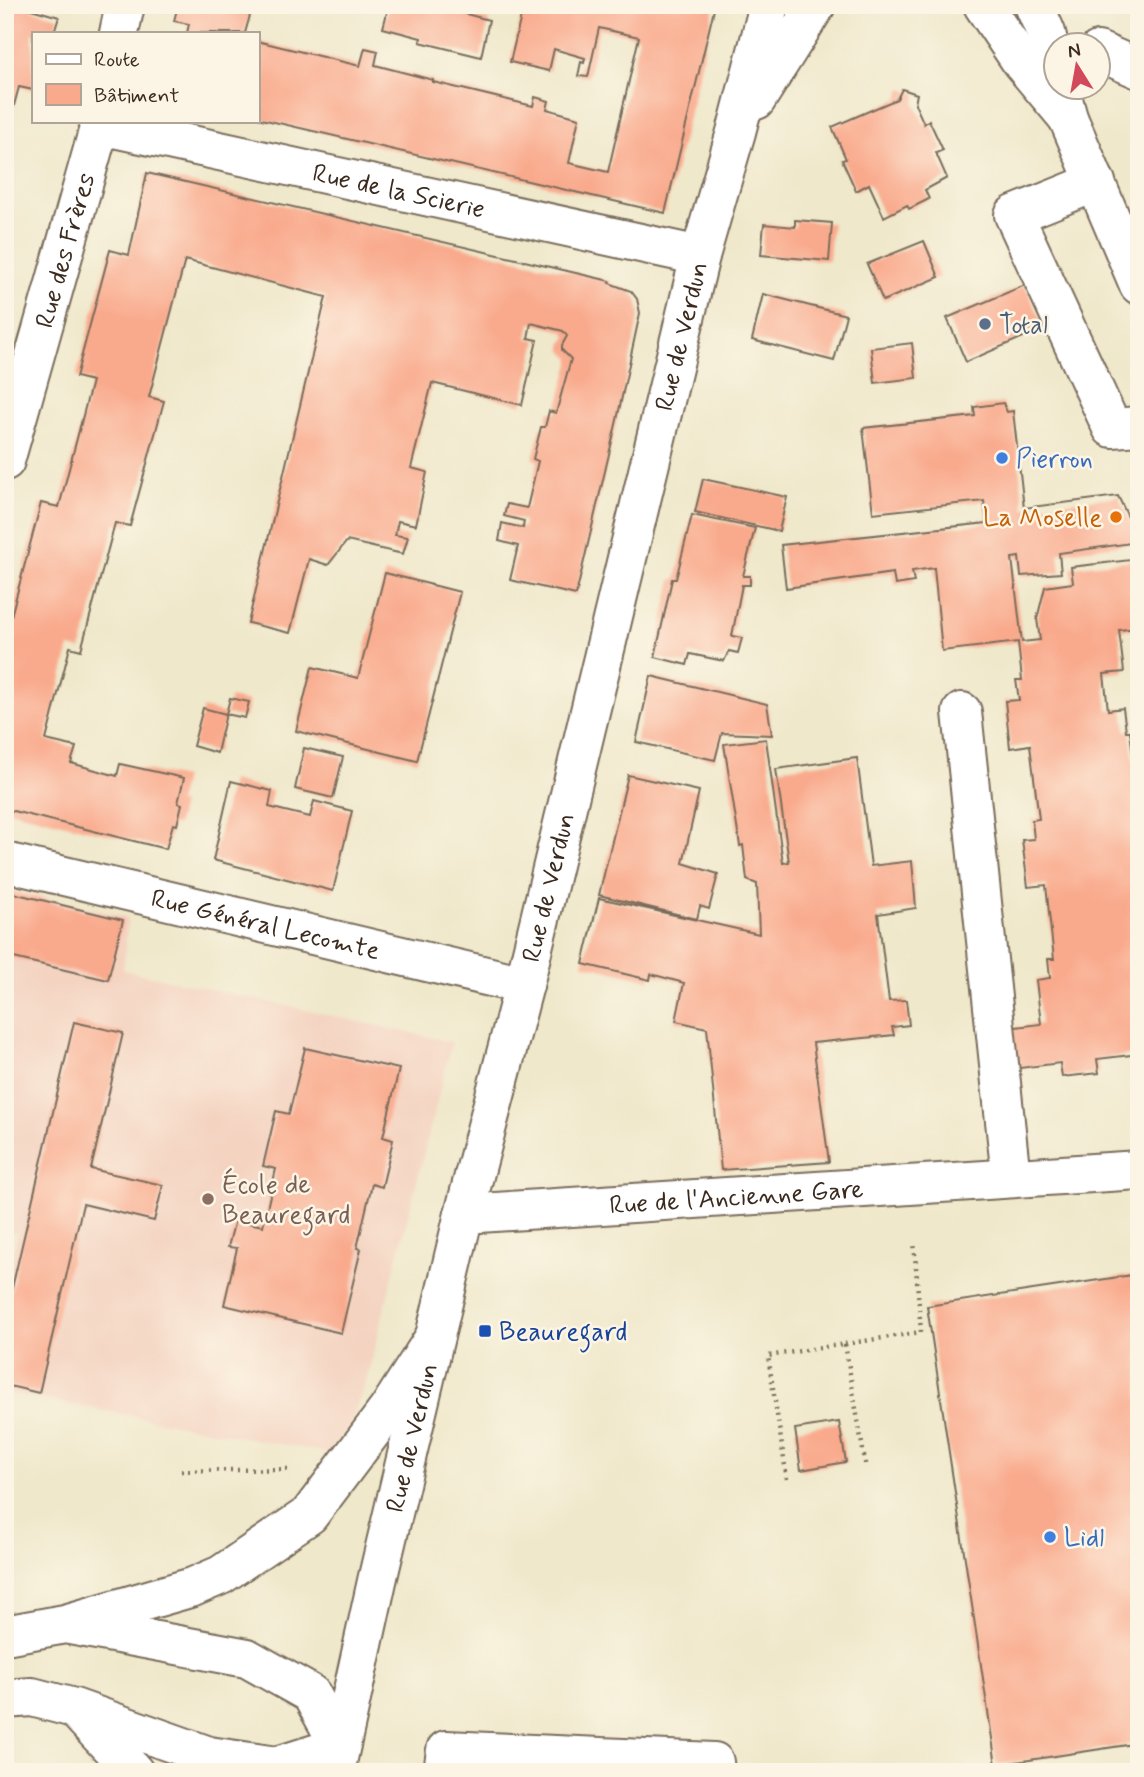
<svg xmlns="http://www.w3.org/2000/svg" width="1144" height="1777" font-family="Mynerve,sans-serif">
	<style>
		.built { fill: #f4d3c1 }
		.building { fill: #f9aa8d }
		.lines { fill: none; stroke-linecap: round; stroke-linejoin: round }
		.minor-casing { stroke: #7a6c5b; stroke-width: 42 }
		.major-casing { stroke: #7a6c5b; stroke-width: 42 }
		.highway-casing { stroke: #7a6c5b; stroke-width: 42 }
		.path { stroke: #7a6c5b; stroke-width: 4.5; stroke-dasharray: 2 5; stroke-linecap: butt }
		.minor { stroke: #fff; stroke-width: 38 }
		.major { stroke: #fff; stroke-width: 38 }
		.highway { stroke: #fff; stroke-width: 38 }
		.service-dot { fill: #5c6f8a; stroke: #fcf5e5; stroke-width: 2.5 }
		.shop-dot { fill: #3f7fe0; stroke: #fcf5e5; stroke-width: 2.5 }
		.food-dot { fill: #e8710a; stroke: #fcf5e5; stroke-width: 2.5 }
		.education-dot { fill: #8d6e63; stroke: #fcf5e5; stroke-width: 2.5 }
		.transit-dot { fill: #1a4fb4; stroke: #fcf5e5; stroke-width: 2.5 }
		.labels { text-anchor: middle; stroke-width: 5; stroke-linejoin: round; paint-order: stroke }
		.street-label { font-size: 26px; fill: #3b2a1e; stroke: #fcf5e5 }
		.service-label { font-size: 26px; fill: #4e5e75; stroke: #fcf5e5; text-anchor: start }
		.shop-label { font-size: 26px; fill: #366cbe; stroke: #fcf5e5; text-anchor: start }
		.food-label { font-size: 26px; fill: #c56008; stroke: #fcf5e5; text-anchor: end }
		.education-label { font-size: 26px; fill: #785e54; stroke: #fcf5e5; text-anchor: start }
		.transit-label { font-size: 26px; fill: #164399; stroke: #fcf5e5; text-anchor: start }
	</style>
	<rect width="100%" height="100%" fill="#fcf5e5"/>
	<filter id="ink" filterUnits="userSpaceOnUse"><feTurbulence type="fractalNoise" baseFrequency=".0143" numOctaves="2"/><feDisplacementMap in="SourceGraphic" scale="14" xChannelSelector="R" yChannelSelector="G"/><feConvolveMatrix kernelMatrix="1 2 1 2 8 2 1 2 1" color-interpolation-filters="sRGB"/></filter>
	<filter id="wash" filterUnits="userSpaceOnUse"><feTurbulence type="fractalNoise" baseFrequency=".00686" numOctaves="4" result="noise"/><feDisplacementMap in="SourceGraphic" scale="28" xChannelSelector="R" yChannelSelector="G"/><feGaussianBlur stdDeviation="1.57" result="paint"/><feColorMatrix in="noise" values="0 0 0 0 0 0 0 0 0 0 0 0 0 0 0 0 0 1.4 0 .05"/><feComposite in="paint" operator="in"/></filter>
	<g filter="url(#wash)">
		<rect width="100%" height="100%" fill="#efe8cb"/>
		<path class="built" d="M5,888L128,917L123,970L452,1042L367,1378L351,1423L328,1453L5,1392V1290L18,1234L5,1230Z"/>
		<g id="blocks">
			<path class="building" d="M5,5H17L59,17L54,33H33V90L19,87L10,120L5,118Z
				M178,5H253L245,33H187L189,24L174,21Z
				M389,5H432L489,20L481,57L420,42L421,38L383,28Z
				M512,5H715L665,213L257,118V41L360,66L365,48L378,51L375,65L433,80V82L533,106L535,97L549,101L547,109L579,118L569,163L608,172L639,37L599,28L588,77L578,76L581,62L584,63L585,58L554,49L549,71L510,62L522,12L511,9Z
				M902,89L917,94L915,104L924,124L929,120L943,150L936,153L947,178L925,190L929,199L909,209L907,205L884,217L869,184L856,191L842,160L846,159L832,127L897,99Z
				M147,173L610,281L609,283L631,291L637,299L640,313L617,420L576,595L510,580L518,546L499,541L502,523L523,528L524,521L504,516L507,504L527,508L538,461L533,459L541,427H545L549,411L556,413L571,359L562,350V345L567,336L563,331L531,323L528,338L537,340L522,405L432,383L411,468L427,472L416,525L398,521L395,535L408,537L403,554L347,541L328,565L309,559L290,633L248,623L326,297L185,260L149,397L164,401L130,526L115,523L81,650L70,647L46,740L76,747L71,763L117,776L120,764L184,778L178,803L182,804L177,825L173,824L166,849L5,809V639L41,503L59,507L92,381L76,377L110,250L129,255Z
				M795,220L832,223L829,261L761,255L764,224L795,227Z
				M924,241L939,277L883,301L867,264Z
				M1025,285L1044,328L966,362L947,318Z
				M763,294L846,315L834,361L752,340Z
				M912,343L916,378L875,383L871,348Z
				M1003,403L1007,412L1013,411L1024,508L1118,496L1139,540V542L1059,553L1061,573L1021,576L1019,557L1012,558L1022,642L1040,640L1037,619L1045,587L1073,583L1071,567L1139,559V628L1119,630L1124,672L1104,674L1108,710L1123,708L1126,731H1130L1139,804V811H1135L1139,845V1054L1097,1059L1099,1073L1062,1077L1060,1063L1012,1069L1008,1028L1041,1024L1036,980L1050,978L1048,959H1054L1046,885L1028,887L1022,840L1034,839L1032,820L1039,819L1030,745L1010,748L1005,701L1019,700L1016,680H1022L1018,642L942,651L934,568L912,571L914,582L895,585L893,573L786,588L781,545L987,523L984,501L873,513L863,428L975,416L974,407Z
				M703,479L787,497L779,531L695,512Z
				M692,515L755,528L743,576H750V585H742L732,636L742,638L738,653L729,651L724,661L690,654L687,665L655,657L672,579H676Z
				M385,573L460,592L417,761L296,731L312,667L358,678Z
				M651,676L767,704L772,735L722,733L715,760L636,742Z
				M230,698L249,702L245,718L226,714Z
				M203,708L226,714L217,753L193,746Z
				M766,739L783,863L789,862L776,769L857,758L871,866L912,861L916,908L878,914L889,1001L906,1000L909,1025L892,1027L894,1035L813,1043L829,1162L721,1170L707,1028L676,1021L684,983L651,974L650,980L583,964L599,898L759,934L757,884L747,880L743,845L740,846L724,744Z
				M304,748L343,757L333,798L295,789Z
				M628,775L699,791L683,863L718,874L709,909L700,906L697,919L599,895Z
				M231,781L272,791L269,807L289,812L310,817L314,801L352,811L333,891L213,860Z
				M5,891L123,920L108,980L5,956Z
				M74,1022L123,1033L91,1169L163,1185L154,1221L83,1204L39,1393L5,1385V1318Z
				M305,1048L399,1069L383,1137L393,1140L382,1187L372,1184L357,1248L361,1249L341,1333L224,1305L237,1248L228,1247L235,1220L263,1226L276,1169L263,1166L276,1111L289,1114Z
				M1139,1274V1765L1134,1744L996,1765L927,1306Z
				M839,1422L846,1462L801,1470L795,1429Z"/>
		</g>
	</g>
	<g filter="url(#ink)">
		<use href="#blocks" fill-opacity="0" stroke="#7a6c5b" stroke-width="2"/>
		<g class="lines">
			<g class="minor-casing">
				<g id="minor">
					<path d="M119,33L125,5"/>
					<path d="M1098,51L1139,69"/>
					<path id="s1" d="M100,125L700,256"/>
					<path d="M1096,182L1014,215L1112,428L1139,426"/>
					<path id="s2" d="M5,461L101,121"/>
					<path d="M962,712L1011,1178"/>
					<path id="s3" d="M5,862L524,985"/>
					<path id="s4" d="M464,1214L1139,1170"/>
					<path d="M443,1772L446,1750L714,1762L715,1772"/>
				</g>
			</g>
			<g class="major-casing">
				<g id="major">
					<path d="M983,5L1022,63L1068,118"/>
					<path d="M1034,5L1046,33L1056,74"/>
					<path d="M1060,88L1068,118L1139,285"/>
					<path d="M756,100L816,5"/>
					<path id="s5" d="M335,1772L377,1581L464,1214L524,985L700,256L736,132L769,5"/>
				</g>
			</g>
			<g class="highway-casing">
				<path id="highway" d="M5,1635L65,1624L193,1587L221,1575L309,1515L388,1410L434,1338
					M5,1699L32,1697L74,1708L209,1756L277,1766L340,1746L311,1694L247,1658L65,1624
					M78,1712L134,1772"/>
			</g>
			<path class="path" d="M845,1344L921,1332L914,1242
				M181,1471L289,1469
				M787,1479L768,1356L845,1344L866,1468"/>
			<use href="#minor" class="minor"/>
			<use href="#major" class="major"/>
			<use href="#highway" class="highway"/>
		</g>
	</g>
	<circle class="service-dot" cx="985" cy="324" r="7"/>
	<g class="shop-dot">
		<circle cx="1002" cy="458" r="7"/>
		<circle cx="1050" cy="1537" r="7"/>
	</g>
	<circle class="food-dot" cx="1116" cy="517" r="7"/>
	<circle class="education-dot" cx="208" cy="1199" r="7"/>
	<rect class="transit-dot" x="478" y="1324" width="14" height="14" rx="3.5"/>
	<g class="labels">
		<g class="street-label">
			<text dy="9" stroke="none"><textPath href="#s1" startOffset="306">Rue de la Scierie</textPath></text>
			<text dy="9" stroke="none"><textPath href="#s2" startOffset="219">Rue des Frères</textPath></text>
			<text dy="9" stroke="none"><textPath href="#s5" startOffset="1477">Rue de Verdun</textPath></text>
			<text dy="9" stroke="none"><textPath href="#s5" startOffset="910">Rue de Verdun</textPath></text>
			<text dy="9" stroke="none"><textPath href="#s3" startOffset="268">Rue Général Lecomte</textPath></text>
			<text dy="9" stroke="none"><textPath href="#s4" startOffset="273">Rue de l'Ancienne Gare</textPath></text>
			<text dy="9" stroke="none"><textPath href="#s5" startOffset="343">Rue de Verdun</textPath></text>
		</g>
		<g class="service-label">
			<text x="999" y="333">Total</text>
		</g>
		<g class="shop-label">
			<text x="1016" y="467">Pierron</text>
			<text x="1064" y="1546">Lidl</text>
		</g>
		<g class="food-label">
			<text x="1102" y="526">La Moselle</text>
		</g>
		<g class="education-label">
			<text x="222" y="1193">École de<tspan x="222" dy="30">Beauregard</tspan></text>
		</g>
		<g class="transit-label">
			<text x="499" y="1340">Beauregard</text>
		</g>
	</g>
	<rect width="1144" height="1777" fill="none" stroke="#fcf5e5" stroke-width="28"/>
	<rect x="32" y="32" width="228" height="91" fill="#fcf5e5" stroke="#afa495" stroke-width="2"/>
	<rect x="46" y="54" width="35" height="10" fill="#ffffff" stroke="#afa495" stroke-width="2"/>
	<text x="94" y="66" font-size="21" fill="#3b2a1e">Route</text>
	<rect x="46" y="84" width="35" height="21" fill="#f9aa8d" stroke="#afa495" stroke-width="2"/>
	<text x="94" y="102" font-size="21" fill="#3b2a1e">Bâtiment</text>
	<g transform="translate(1077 66) rotate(349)"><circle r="33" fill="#fcf5e5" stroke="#afa495" stroke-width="2"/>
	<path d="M0-5L12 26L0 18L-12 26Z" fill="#d1495b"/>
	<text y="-10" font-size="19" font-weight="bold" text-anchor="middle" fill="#3b2a1e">N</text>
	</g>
</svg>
